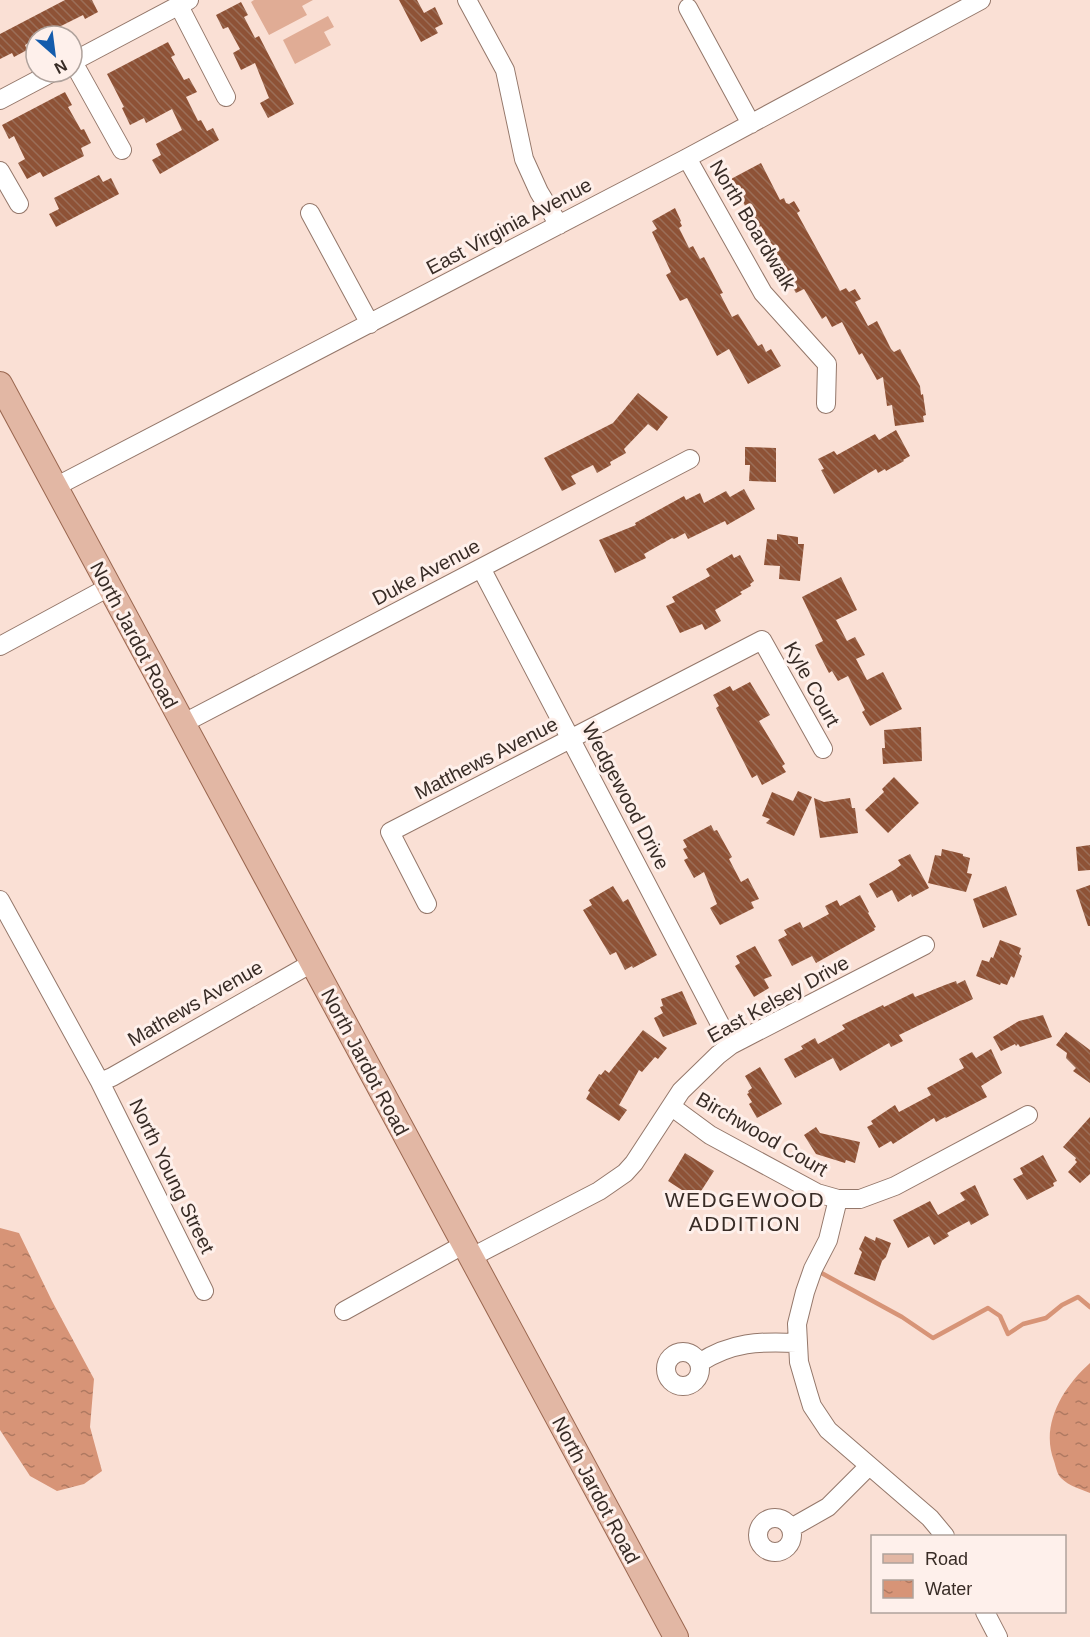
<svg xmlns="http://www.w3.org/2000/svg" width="1090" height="1637" font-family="Helvetica,sans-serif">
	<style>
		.garden { fill: #e0ac95 }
		.water { fill: url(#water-ripples) }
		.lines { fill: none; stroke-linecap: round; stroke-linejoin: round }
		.stream { stroke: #d79477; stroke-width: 4.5 }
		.building { fill: url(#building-back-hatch) }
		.minor-casing { stroke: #94776a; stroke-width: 20 }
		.major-casing { stroke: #9a6750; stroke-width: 26 }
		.minor { stroke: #fff; stroke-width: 18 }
		.major { stroke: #e2b7a4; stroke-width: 24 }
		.labels { text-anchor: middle; stroke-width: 6; stroke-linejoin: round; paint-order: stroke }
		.street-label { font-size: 20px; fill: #382c26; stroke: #fef0eb }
		.neighbourhood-label { font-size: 21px; letter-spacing: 1.5px; fill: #382c26; stroke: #fef0eb }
	</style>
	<defs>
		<pattern id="water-ripples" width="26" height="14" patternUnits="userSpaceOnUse" patternTransform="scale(1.5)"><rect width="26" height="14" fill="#d79477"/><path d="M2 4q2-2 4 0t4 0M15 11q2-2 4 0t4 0" fill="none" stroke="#af7961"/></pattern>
		<pattern id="building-back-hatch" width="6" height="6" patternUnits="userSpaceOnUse" patternTransform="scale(1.5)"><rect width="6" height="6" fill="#8e5236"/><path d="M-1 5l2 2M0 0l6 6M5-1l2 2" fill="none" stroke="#9b6e58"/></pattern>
	</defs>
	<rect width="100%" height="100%" fill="#fae0d5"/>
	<path class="garden" d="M254,0H313L302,6L307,15L269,35L251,2Z
		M328,16L334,27L324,32L331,45L295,64L283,40Z"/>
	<path class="water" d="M0,1228L19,1233L52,1301L94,1379L90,1427L102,1471L84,1484L57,1491L30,1476L0,1430Z
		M1090,1363V1493C1080,1489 1069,1486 1061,1478C1057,1474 1056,1467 1054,1461C1040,1425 1063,1387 1090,1363Z"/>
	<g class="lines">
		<path class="stream" d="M816,1270L902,1317L933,1338L988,1308L1000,1316L1008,1334L1023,1324L1046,1318L1062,1305L1078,1297L1090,1307"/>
	</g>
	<path class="building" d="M65,0H92L98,12L85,19L83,15L61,26L64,31L55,36H36V39L25,45L27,50L14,57L12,53L0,59V34Z
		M399,0H417L424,13L435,7L443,24L435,28L438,33L421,42Z
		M241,2L248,15L244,17L255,38L259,36L294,104L268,118L260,103L269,98L255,63L241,70L233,53L240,49L228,27L223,29L216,15Z
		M168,42L175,55L171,57L184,80L189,78L197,92L186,97L198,121L201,120L207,131L213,128L219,140L160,174L152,160L161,155L156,144L182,130L172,109L146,123L144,118L130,125L122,108L124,107L107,74Z
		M65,92L72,105L68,107L81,130L84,129L91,143L81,148L84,156L43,177L40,172L27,179L18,163L25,159L14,136L9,139L2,125Z
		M761,163L780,200L784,198L786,203L789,204L794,201L800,211L797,213L840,291L846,288L849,292L855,289L861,299L855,302L868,326L877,321L891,349L894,352L900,349L920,386L921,395L923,394L926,415L923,416L924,422L895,426L892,405L887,406L883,377L877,380L862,353L859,355L842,322L832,327L826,316L822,319L804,289L796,293L783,271L781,273L774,259L777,257L761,226L757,229L731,179Z
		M99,175L103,182L111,178L119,194L56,227L49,214L59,209L54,198Z
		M675,208L681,221L680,222L682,226L679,228L689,248L693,246L700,259L704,257L723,293L720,294L732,317L738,314L758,346L762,344L766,352L771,349L781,366L748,384L729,349L717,356L687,298L680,301L666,275L671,272L652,232L657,229L652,221Z
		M638,393L668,417L657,431L648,424L624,449L626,453L610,462L611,465L597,473L593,465L571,476L576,484L562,491L544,458L613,423Z
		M896,430L910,456L903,460L904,461L886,471L885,469L878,473L876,469L834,494L821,470L824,469L818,459L834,451L837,455L875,434L879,440Z
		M745,447L776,448V482L749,481L750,465H745Z
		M744,489L755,509L727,525L725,521L688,539L685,533L674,539L672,538L644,554L646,558L615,573L599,540L636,525L635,523L684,496L686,500L700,493L704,503L726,491L730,497Z
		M777,534L798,537V544H804L800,581L779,579L780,566L764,565L767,539L777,540Z
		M732,554L734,558L740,555L754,581L750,584L751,586L740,592L742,594L715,610L721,621L705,630L702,624L680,633L666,606L675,602L672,597L710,576L706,569Z
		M841,577L857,610L836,620L847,641L855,637L865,655L856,659L867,680L883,672L902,709L870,726L862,712L865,710L848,676L838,681L832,671L829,673L818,652L815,645L823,641L802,597Z
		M750,682L770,715L759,721L785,764L782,766L786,772L762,785L757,775L752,778L716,708L719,706L713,695L730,686L733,691Z
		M921,727L922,761L883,764L882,748H885L884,730Z
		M894,777L919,803L888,833L865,810L884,792L882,789Z
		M798,791L812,797L794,836L766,823L770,819L762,816L772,792L793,801Z
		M814,798L824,802L850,798L852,808H855L858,833L820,838Z
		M711,825L714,831L717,830L732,857L729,859L741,882L748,878L759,899L751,902L754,908L720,925L710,908L717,904L704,872L694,878L684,860L688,858L683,849L687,847L683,840Z
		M1090,845V870L1078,871L1076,847Z
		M942,849L963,854V856L970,858L967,873L972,874L966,892L928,883L935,855L941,856Z
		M910,854L929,888L912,897L911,894L898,902L892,890L877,898L869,884L894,870L901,865L898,860Z
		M1090,885V926H1088L1076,890Z
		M613,886L623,902L628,899L657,955L633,968L632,966L625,970L616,952L610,955L583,910L592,905L589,900Z
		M1006,886L1017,915L983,928L973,899Z
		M860,895L869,912L868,913L876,927L874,928L875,930L816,963L812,956L792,966L778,940L787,935L784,930L800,922L803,928L829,914L825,906L837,900L840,906Z
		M1000,940L1021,948L1019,954L1022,956L1014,978L1011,976L1007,985L1001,983L1000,985L976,976L982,960L989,962L991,957L993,958Z
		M755,946L772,976L764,979L769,988L754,997L735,966L740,963L736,956Z
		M965,980L973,999L899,1035L903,1041L891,1047L889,1043L840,1071L833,1058L795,1078L784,1059L803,1049L801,1046L815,1038L818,1044L845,1029L842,1025L883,1005L884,1007L913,993L915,997L945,985L956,981L957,984Z
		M682,991L697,1024L663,1037L654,1018L663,1013L660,1007L663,1006L661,999Z
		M1043,1015L1052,1037L1020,1047L1018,1044L1016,1046L1015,1044L1001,1051L993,1037L1019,1021Z
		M643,1030L667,1048L658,1059L655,1057L642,1072L639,1070L619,1105L627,1110L619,1121L586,1099L590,1092L588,1091L599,1074L601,1075L605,1070L609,1073Z
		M1066,1032L1090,1050V1083L1073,1071L1076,1068L1066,1058L1067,1053L1056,1045Z
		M991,1049L1002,1073L981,1086L987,1097L946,1118L945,1117L936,1122L934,1118L893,1144L891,1141L879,1148L867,1127L873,1124L871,1121L895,1105L899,1112L931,1095L927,1088L964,1068L959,1059L972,1052L976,1058Z
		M760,1067L782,1104L757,1118L749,1104L752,1102L747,1094L749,1093L748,1091L752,1088L745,1076Z
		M1090,1117V1174L1080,1183L1068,1172L1077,1162L1075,1160L1076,1158L1063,1147Z
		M816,1127L820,1133L860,1142L855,1163L846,1160L845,1163L816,1154L804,1135Z
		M685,1153L714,1171L694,1202L683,1195L685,1192L668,1181Z
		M1043,1155L1057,1181L1053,1183L1054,1186L1027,1200L1013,1179L1023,1174L1020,1168Z
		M975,1185L989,1215L971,1225L969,1221L947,1233L949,1236L934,1245L929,1236L908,1248L893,1220L930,1201L938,1215L965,1200L960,1193Z
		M865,1236L875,1241L876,1237L891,1243L886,1257L882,1261L875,1281L854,1274L862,1252L859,1249Z"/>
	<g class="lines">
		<g class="minor-casing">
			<path id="minor" d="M467,0L505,70L524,159L539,192L559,225
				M179,6L226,97
				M688,8L751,124
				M72,62L189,0
				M73,62L122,150
				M0,100L53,72
				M687,158L763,293L827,364L826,404
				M0,171L19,204
				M310,213L370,324
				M55,487L687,158L981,0
				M481,568L731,1045
				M0,646L109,587
				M182,724L690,459
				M0,900L100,1082L204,1291
				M427,904L390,832L762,640L823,749
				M100,1082L112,1077L312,963
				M672,1107L710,1135L817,1193L838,1199H860L895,1186L1028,1115
				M838,1199L828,1240L813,1269L805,1292L797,1324L799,1362L808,1393L812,1406L828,1430L930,1518L945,1536
				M470,1258L599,1191L625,1173L634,1163L681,1091L718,1055L731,1045L925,945
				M344,1311L463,1245
				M666 1369a17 17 0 1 1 34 0a17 17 0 1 1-34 0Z
				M699,1363C731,1342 760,1341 797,1343
				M758 1535a17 17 0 1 1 34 0a17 17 0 1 1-34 0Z
				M791,1528L828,1507L869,1466
				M985,1612L998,1637"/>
		</g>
		<g class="major-casing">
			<path id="major" d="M0,384L676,1637"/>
		</g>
		<use href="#minor" class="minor"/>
		<use href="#major" class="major"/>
	</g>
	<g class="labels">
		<g class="street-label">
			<text transform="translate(753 225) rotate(59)" y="7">North Boardwalk</text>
			<text transform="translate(509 226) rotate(-28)" y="7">East Virginia Avenue</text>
			<text transform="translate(426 572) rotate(-28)" y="7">Duke Avenue</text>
			<text transform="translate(134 635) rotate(62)" y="7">North Jardot Road</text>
			<text transform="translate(812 684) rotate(61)" y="7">Kyle Court</text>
			<text transform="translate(486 758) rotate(-27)" y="7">Matthews Avenue</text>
			<text transform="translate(626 796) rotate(62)" y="7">Wedgewood Drive</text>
			<text transform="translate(778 999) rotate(-29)" y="7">East Kelsey Drive</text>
			<text transform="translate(195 1003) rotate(-30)" y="7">Mathews Avenue</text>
			<text transform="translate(365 1062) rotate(62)" y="7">North Jardot Road</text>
			<text transform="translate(762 1134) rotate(30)" y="7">Birchwood Court</text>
			<text transform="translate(172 1176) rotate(64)" y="7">North Young Street</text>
			<text transform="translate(596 1490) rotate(62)" y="7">North Jardot Road</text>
		</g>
		<g class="neighbourhood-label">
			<text x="745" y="1207">WEDGEWOOD<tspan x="745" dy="24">ADDITION</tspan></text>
		</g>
	</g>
	<rect x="871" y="1535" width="195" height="78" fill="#fef0eb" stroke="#afa29c" stroke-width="1.5"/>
	<rect x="883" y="1554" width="30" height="9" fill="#e2b7a4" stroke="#afa29c" stroke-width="1.5"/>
	<text x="925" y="1565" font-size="18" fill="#382c26">Road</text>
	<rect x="883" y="1580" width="30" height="18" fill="url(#water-ripples)" stroke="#afa29c" stroke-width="1.5"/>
	<text x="925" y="1595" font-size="18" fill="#382c26">Water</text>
	<g transform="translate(54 54) rotate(152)"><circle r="28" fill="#fef0eb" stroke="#afa29c" stroke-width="1.5"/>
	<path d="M0-4.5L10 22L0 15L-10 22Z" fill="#145cac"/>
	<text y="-9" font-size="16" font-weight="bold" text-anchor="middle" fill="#382c26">N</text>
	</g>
</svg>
